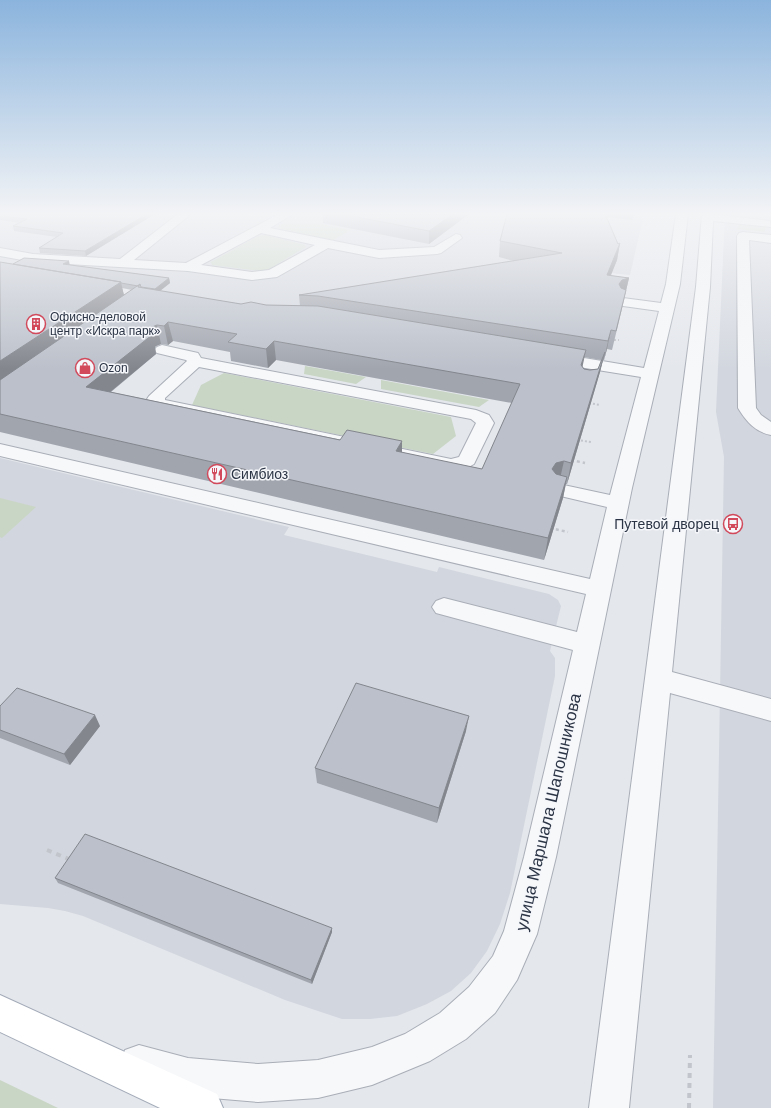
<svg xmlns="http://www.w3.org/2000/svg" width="771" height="1108" font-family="Helvetica,sans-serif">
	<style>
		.built { fill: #d2d6de }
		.green { fill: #c9d6c5 }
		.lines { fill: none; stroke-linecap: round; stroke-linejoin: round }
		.minor-casing { stroke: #a9aeb7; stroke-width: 2 }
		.major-casing { stroke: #a3abb8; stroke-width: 2 }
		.path-far2 { stroke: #c2c5cb; stroke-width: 2; stroke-dasharray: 2 2; stroke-linecap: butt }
		.path-far1 { stroke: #c2c5cb; stroke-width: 2.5; stroke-dasharray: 3 3; stroke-linecap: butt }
		.path { stroke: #c2c5cb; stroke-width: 4; stroke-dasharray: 5 5; stroke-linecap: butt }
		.minor { fill: #f7f8fa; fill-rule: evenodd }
		.major { fill: #fff; fill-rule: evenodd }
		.wall { fill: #a1a5ae; fill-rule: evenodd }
		.shaded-wall { fill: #83868d }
		.building { fill: #bbc0ca; stroke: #83868d; fill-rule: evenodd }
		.labels { text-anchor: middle; stroke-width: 3; stroke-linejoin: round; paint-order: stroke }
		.far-poi-label { font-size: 12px; fill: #2b3445; stroke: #f4f6f9; text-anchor: start }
		.poi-label { font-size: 14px; fill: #2b3445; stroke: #f4f6f9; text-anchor: start }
		.near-street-label { font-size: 17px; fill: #2b3445; stroke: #f4f6f9 }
	</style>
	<rect width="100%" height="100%" fill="#e4e7ec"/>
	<path class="built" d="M0,214H644L630,275L544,266L316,305L241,310L150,290L0,265Z
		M725,214H771V1108H713L724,457L716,412Z
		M0,458L289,527L284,535L437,572L439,567L549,594L558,600L561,606L550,651L555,658V676L510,893L500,924L487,951L471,973L451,991L427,1004L397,1016L370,1019H342L285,1000L83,916L65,911L48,908L0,904Z"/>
	<path class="green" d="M298,214H333L318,223L350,230L332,241L278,228L277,226Z
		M738,224L765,227V232L737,229Z
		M265,235L305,245L306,247L269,269L261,271L212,265L211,262L258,236Z
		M305,366L366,377L356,384L304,374Z
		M224,373L451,417L456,436L433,454L192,405L201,385Z
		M381,380L489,400L479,407L381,389Z
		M0,498L36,507L2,538L0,537Z
		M0,1080L58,1108H0Z"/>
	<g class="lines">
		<g class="minor-casing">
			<path id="minor" d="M178,214H191L134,260L186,263L279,214H293L270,228L379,250L434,247L456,234L460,235L462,238L441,253L437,254L379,258L328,248L277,277L252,280L188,271L33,262L0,256V248L33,254L120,259ZM261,233L315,245L269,270L252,272L201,265Z
				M676,214H688L680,284L632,488L556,857L537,934L517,980L495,1013L466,1039L430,1061L372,1085L318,1098L258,1102L188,1096L139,1083L125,1078L120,1064L125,1050L139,1045L188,1058L258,1064L318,1060L372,1047L405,1034L440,1013L469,987L493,956L504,931L524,857L573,650L436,613L432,607L436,601L444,598L577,632L586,594L0,456V444L590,579L607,507L552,494L549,490L552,486L559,484L610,495L641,377L554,363L548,361L546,358L548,355L554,353L644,368L659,311L623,306L618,305L616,302L618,299L623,298L661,303L666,284Z
				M702,214H713L770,221L771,227L713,221L710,287L672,672L771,699V721L670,693L629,1108H589L696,287Z
				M743,232L771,235V243L749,240L756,408L761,415L771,422V435C755,432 746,421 738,408L737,236L739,233Z
				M162,345L198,353L201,358L476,410L489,415L494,423L474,464L467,468L451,471L159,409L153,408L147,399L149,396L187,361L186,360L157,353L154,350L157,347ZM199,367L471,419L476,423L459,457L451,459L165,400V398Z"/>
		</g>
		<g class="major-casing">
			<path id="major" d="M0,995L217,1094L223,1108H160L0,1032Z"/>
		</g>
		<path class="path-far2" d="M614,340H619
			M589,403L600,405
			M577,440L591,442"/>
		<path class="path-far1" d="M571,460L585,463
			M550,528L568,532"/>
		<path class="path" d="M47,850L71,860
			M689,1108L690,1055"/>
		<use href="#minor" class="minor"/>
		<use href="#major" class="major"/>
	</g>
	<path class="wall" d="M0,214H155L86,256L40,253L39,248L57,237L14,231L13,226L21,223L0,220Z
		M323,214H469L429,244L323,223Z
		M507,214H634L632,220L607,217L618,244L620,243L617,260L610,276L629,278L612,350L607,349L604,360H603L600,372L567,484H566L563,498L544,560L0,432V262L13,264L70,265L169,278L170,283L160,291L241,304L300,306L299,295L514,261L499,257L500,241ZM122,288L132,290L124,295ZM173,341L230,352L231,361L268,368L276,360L512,403L482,469L111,392L156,354L155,347L156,346L161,344L168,345ZM584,357L601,360L598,369L590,370L584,369L582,367Z
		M0,706L100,726L70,765L0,738Z
		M466,731L437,823L317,783L315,768Z
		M55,878L332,928V932L312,984L58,883Z"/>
	<path class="shaded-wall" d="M147,214H155L86,256L85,251Z
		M453,214H469L429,244V231Z
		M620,243L617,260L604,293L607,275Z
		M69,261L70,266L63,264Z
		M169,278L170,283L156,294L155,289Z
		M629,278L612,350L625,296L619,284L622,280Z
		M121,282L125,300L0,386V361Z
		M168,322L173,341L168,345L164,326Z
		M157,325L161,344L156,346L155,347L156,354L92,407L86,387L148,331L152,327Z
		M611,330L607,349L604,360L608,341Z
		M274,341L276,360L268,368L266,349Z
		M586,350L582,369L581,365Z
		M605,352L600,372L567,484L571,463Z
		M402,441V462L396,451Z
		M564,461L559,483L552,469L556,463Z
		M567,477L563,498L544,560L548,538Z
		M95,715L100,726L70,765L64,754Z
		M469,716L466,731L437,823L439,808Z
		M332,928V932L312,984L311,980Z"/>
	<path class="building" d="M0,214H147L85,251L39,248L63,233L13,226L27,219L0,216Z
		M341,214H453L429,231Z
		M507,214H605L618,244L620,243L607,275L629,278L622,280L619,284L621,288L626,290L616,331L611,330L608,341L318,296L299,295L562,253L500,241Z
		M24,258L69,261L63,264L169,278L155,289L141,287L140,284L138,286L121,283V282L13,264Z
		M0,262L121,282L0,361Z
		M140,284L138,287L241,304L251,302L266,305L318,306L586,350L581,365L584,369L590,370L598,369L605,352L571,463L564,461L556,463L552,469L556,474L567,477L548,538L0,414V380ZM168,322L237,334L228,342L266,349L274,341L520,384L482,469L396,451L402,441L347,430L340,440L86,387L152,335L148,331L152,327L157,325L164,326Z
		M356,683L469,716L439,808L315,768Z
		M17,688L95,715L64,754L0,730V706Z
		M85,834L332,928L311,980L55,878Z"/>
	<linearGradient id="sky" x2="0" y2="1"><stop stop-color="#8bb4dd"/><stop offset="0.58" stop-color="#f3f4f6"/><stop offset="1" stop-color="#f3f4f6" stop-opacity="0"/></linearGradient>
	<rect width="771" height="369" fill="url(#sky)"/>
	<defs>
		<g id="building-ring" transform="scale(1)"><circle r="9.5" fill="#f4f6f9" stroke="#d1495b" stroke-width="1.5"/><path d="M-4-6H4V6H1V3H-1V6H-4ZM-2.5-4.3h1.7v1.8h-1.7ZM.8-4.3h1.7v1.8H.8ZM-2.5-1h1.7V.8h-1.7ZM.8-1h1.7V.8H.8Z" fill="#d1495b"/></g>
		<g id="shop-ring" transform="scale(1)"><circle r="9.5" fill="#f4f6f9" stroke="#d1495b" stroke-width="1.5"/><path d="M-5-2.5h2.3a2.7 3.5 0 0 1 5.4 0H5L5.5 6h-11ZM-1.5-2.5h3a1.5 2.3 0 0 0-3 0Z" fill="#d1495b"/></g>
		<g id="restaurant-ring" transform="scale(1)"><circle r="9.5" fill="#f4f6f9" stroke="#d1495b" stroke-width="1.5"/><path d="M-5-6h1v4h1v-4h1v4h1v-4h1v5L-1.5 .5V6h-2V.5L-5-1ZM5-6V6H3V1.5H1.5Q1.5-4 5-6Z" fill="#d1495b"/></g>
		<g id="bus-ring" transform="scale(1)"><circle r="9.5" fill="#f4f6f9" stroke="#d1495b" stroke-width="1.5"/><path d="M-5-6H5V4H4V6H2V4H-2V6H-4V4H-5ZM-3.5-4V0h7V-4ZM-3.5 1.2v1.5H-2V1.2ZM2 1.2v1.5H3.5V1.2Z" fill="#d1495b"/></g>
	</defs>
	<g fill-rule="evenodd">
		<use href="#building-ring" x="36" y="324"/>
		<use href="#shop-ring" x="85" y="368"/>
		<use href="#restaurant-ring" x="217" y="474"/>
		<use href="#bus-ring" x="733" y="524"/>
	</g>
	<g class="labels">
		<g class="far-poi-label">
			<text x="50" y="321">Офисно-деловой<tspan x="50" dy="14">центр «Искра парк»</tspan></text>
			<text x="99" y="372">Ozon</text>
		</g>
		<g class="poi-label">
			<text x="231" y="479">Симбиоз</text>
			<text x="719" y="529" text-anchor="end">Путевой дворец</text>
		</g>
		<g class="near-street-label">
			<text transform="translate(548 812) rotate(-77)" y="6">улица Маршала Шапошникова</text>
		</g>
	</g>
</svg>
